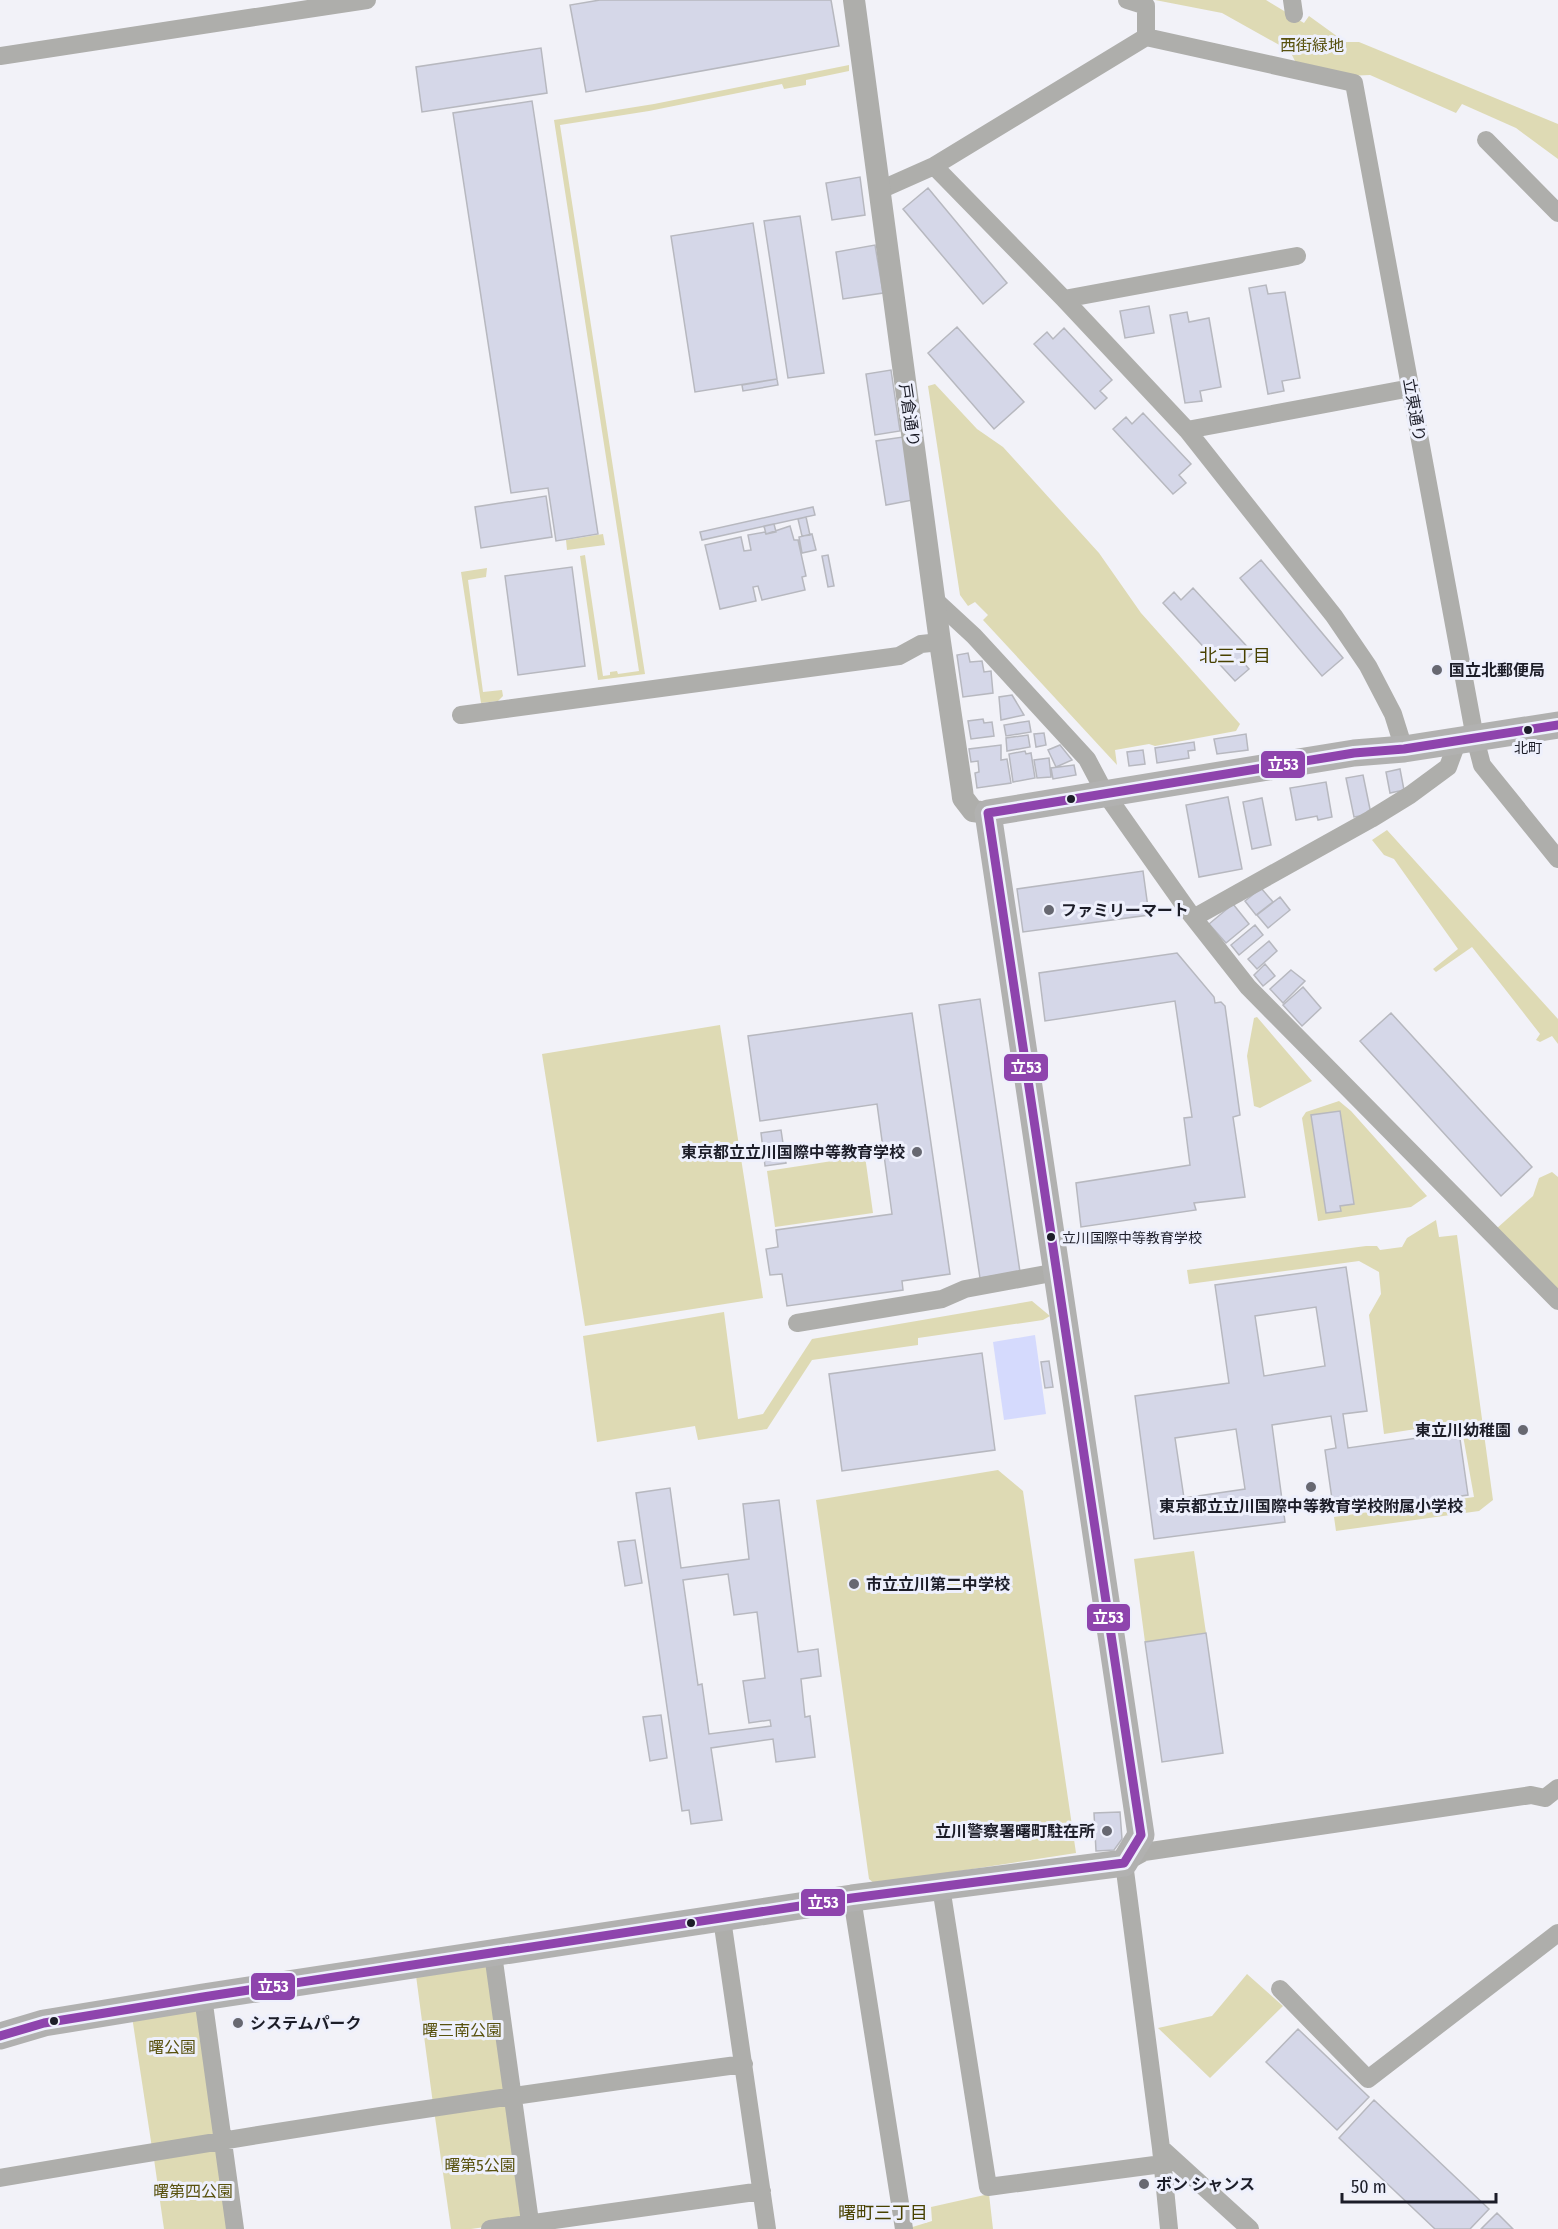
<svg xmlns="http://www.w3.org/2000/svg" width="1558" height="2229" font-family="'Fira Sans Condensed','Noto Sans JP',sans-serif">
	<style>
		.green { fill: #dedab4 }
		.water { fill: #d5dafd }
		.building { fill: #d5d7e8; stroke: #b7b8bf; stroke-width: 1.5; fill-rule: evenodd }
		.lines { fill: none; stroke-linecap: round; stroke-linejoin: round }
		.minor { stroke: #aeaeab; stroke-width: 18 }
		.tertiary { stroke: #aeaeab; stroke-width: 22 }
		.primary { stroke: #b1b1b0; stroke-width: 27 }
		.bus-1-casing { stroke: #eef0fc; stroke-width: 14 }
		.bus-1 { stroke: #8e44ad; stroke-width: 9 }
		.poi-dot { fill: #676871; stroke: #eef0fc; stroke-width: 2 }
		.bus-dot { fill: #1c1d28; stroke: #eef0fc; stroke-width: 2 }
		.labels { text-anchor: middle; stroke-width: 6; stroke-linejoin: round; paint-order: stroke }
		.bus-label { font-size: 14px; fill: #1c1d28; stroke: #eef0fc }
		.park-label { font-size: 16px; fill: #58510e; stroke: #eef0fc }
		.street-label { font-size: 16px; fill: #1c1d28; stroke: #eef0fc }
		.poi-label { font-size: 16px; font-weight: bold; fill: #1c1d28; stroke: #eef0fc; text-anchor: start }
		.neighbourhood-label { font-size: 18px; fill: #484100; stroke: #eef0fc }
		.line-badge { stroke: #eef0fc; stroke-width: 2 }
		.badge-label { font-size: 16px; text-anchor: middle; font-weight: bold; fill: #fff }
	</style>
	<rect width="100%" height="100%" fill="#f2f2f8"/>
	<path class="green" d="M1155,0H1266L1304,23L1309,16L1345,42L1346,56V42H1359L1558,124V159L1516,128L1462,104L1456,113L1370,75L1347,76L1296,63L1290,51L1222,13Z
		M849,65V71L806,80V85L784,89L782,84L649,111L560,125L645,674L598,680L580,556L585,555L603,676L610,675V672L617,671L618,674L639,671L554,120L654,104Z
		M935,384L977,429L1003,447L1099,553L1141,613L1240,724L1236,731L1155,746L1149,744L1115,750L1117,765L983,620L988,615L975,602L968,606L960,595L928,386Z
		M603,534L605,545L567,550L566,540Z
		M487,568L486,577L468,580L483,692L502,690L503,696L498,701L481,703L461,572Z
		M1387,830L1558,1019V1044L1552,1036L1540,1042L1536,1040L1540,1034L1472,947L1436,972L1433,969L1458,949L1394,859L1384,855L1372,840Z
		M1257,1017L1312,1081L1260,1108L1254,1106L1247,1056L1254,1018Z
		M720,1025L763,1298L585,1326L542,1054Z
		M1339,1101L1351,1111L1427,1196L1411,1207L1318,1221L1302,1118L1306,1112Z
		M865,1156L873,1213L775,1227L767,1171Z
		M1552,1172L1558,1177V1291L1496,1229L1533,1196L1539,1178Z
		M1436,1220L1439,1237L1457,1235L1493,1500L1479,1511L1336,1531L1334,1517L1474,1497L1462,1430L1454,1423L1384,1434L1369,1315L1381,1294L1379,1272L1359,1261L1189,1284L1187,1270L1366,1246H1377L1380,1250L1402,1247L1407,1238Z
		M1032,1301L1050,1316L1043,1320L918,1338V1345L812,1360L767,1429L698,1440L695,1426L597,1442L583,1336L724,1312L738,1419L763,1414L812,1339Z
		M998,1470L1023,1491L1076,1853L875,1884L869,1879L816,1500Z
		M1194,1551L1206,1633L1145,1642L1134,1559Z
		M491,1957L508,2093L433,2104L415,1968Z
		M1247,1974L1283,2006L1210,2078L1158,2028L1212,2016Z
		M201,1999L220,2138L152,2148L131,2010Z
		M509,2098L527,2221L471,2229H451L434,2110Z
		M220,2142L234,2229H164L153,2152Z
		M989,2194L993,2229H906L932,2221L931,2207Z"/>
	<path class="water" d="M1035,1335L1046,1414L1004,1420L993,1342Z"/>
	<path class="building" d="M600,0H831L839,46L586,92L570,5Z
		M541,48L547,93L422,112L416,67Z
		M532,101L598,534L556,541L548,488L511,493L453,113Z
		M860,177L865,215L832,220L826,183Z
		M928,188L1007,283L983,304L903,209Z
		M800,216L824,373L788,378L764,221Z
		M753,223L777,379L695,392L671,236Z
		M875,245L883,293L843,299L836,252Z
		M1266,285L1268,294L1285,292L1300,378L1282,381L1284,391L1268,394L1249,288Z
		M1149,306L1154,333L1125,338L1120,311Z
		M1187,312L1189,322L1209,318L1221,387L1200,391L1202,401L1185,403L1170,315Z
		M957,327L1024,402L994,429L928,353Z
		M1064,328L1112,380L1100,391L1107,398L1095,409L1034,344L1047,332L1053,339Z
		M891,370L900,431L875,435L866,374Z
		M777,379L778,385L743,391L742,385Z
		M1143,413L1191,464L1179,475L1186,483L1173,494L1113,429L1126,417L1132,424Z
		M903,437L913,500L886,505L876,441Z
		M546,496L552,537L481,548L475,507Z
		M813,507L815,515L702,540L700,532Z
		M806,517L810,535L802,536L798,519Z
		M774,524L776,532L766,534L764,526Z
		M790,526L794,540H798L806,576L802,577L805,590L762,600L758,586L753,587L756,601L720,609L705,545L741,537L744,551L751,550L748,535L765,532L766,534Z
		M812,534L816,550L802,553L799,537Z
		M828,555L834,586L828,587L822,556Z
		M1261,560L1343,658L1322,676L1240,578Z
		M572,567L585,666L518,675L505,576Z
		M1193,588L1253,653L1243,662L1249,669L1235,681L1163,603L1174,592L1181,600Z
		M968,653L970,662L982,661L984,672L991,671L993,693L963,697L957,655Z
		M1012,695L1024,715L1001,720L999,697Z
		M983,719L984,723L992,722L994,736L971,739L968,721Z
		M1029,721L1031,732L1006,736L1004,725Z
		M1044,733L1046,745L1036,747L1034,734Z
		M1246,734L1248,750L1217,754L1214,739Z
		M1028,735L1030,747L1007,751L1006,738Z
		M1194,742L1195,750L1188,751L1189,758L1157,763L1155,748Z
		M1001,745V760L1007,759L1011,783L977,788L975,773L979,772L978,761L971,762L969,749Z
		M1060,745L1072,760L1056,767L1048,750Z
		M1143,750L1145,764L1129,766L1127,752Z
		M1025,751L1026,754L1031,753L1035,778L1013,782L1009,754Z
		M1049,758L1051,777L1037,778L1034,760Z
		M1074,765L1076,775L1053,779L1051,768Z
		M1400,769L1404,790L1390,793L1386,772Z
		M1363,775L1371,814L1354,817L1346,778Z
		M1326,782L1332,817L1318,820L1317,816L1296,820L1290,788Z
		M1228,797L1242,869L1199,877L1186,805Z
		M1262,798L1271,845L1252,849L1243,802Z
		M1143,871L1149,915L1023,932L1017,889Z
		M1261,888L1273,902L1256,915L1245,901Z
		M1280,897L1290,910L1268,928L1257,915Z
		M1233,904L1249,924L1226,943L1209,924Z
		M1255,925L1263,935L1239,955L1231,945Z
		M1269,941L1277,951L1257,969L1248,959Z
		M1177,953L1214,997L1215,1003L1221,1002L1225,1006L1240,1115L1233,1117L1245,1197L1194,1203L1196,1210L1081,1227L1076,1183L1190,1165L1184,1118L1192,1117L1175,1001L1045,1021L1039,973Z
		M1265,964L1275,976L1263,986L1254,975Z
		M1291,970L1305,981L1283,1003L1270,989Z
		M1303,987L1321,1008L1302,1026L1283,1005Z
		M980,999L1020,1272L980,1278L939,1005Z
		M912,1013L950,1274L902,1281L903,1290L787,1306L782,1274L770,1275L766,1249L778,1247L776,1230L892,1214L877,1104L760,1121L748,1036Z
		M1391,1013L1532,1167L1501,1196L1360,1041Z
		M1340,1111L1354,1204L1340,1206L1341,1211L1326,1213L1311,1115Z
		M781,1130L786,1163L765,1166L761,1133Z
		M1346,1267L1367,1411L1343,1414L1348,1448L1459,1432L1468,1495L1334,1513L1325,1450L1336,1448L1331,1416L1272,1425L1285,1522L1154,1539L1135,1396L1229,1383L1215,1285ZM1316,1307L1325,1366L1264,1376L1255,1316ZM1236,1429L1245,1489L1184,1498L1175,1438Z
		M982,1353L995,1450L842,1471L829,1374Z
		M1049,1361L1053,1387L1045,1388L1041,1362Z
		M670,1488L681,1568L749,1559L743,1504L779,1500L798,1652L818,1649L821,1676L801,1679L805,1717L810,1716L815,1757L776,1762L773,1739L711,1748L722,1820L691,1824L689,1810L682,1811L636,1493ZM728,1574L734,1615L757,1612L765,1678L743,1681L749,1723L770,1720L771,1726L709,1734L702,1684L698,1685L683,1580Z
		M635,1540L642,1583L625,1586L618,1542Z
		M1206,1633L1223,1753L1162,1762L1145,1642Z
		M661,1715L667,1758L650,1761L643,1717Z
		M1120,1812L1122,1839L1114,1850L1096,1851L1094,1813Z
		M1298,2029L1369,2097L1337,2130L1266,2062Z
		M1374,2100L1489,2209L1470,2229H1435L1339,2138Z
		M1497,2213L1513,2229H1481Z"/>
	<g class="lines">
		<path class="minor" d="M1127,0L1146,6V37
			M1292,0L1294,14
			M0,56L367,0
			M1486,140L1558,213
			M934,166L1064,299L1187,430L1334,616L1368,666L1393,714L1404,749
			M880,190L934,166L1146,37L1354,83L1475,738L1482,765L1558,859
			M1064,299L1297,256
			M1187,430L1411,388
			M935,600L974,636L1087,759L1105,793L1131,830L1189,912L1248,987L1558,1301
			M461,715L899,656L921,644L940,642
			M1195,917L1371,819L1410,795L1448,767L1458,740
			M797,1323L942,1299L965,1289L1057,1272
			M941,1887L988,2187L1162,2164
			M852,1898L904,2229
			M722,1919L767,2229
			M493,1954L531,2229
			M1280,1989L1368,2079L1558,1933
			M203,1997L235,2229
			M1161,2148L1250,2229
			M0,2178C247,2135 495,2097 744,2064
			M490,2229L762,2191
			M1169,2229L1161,2148L1124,1863L1144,1852L1531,1795L1545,1798L1558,1788"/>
		<path class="tertiary" d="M854,0L940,642L962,790L963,798L973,811L988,813"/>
		<path class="primary" d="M0,2036L44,2023L203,1997L852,1898L1124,1863L1141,1835L988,813L1354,753L1404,749L1558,725"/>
		<g class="bus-1-casing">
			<path id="bus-1" d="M0,2036L44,2023L203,1997L852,1898L1124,1863L1141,1835L988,813L1354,753L1404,749L1558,725"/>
		</g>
		<use href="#bus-1" class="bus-1"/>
	</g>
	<g class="poi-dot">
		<circle cx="1437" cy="670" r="6"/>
		<circle cx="1049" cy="910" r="6"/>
		<circle cx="917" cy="1152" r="6"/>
		<circle cx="1523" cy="1430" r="6"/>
		<circle cx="1311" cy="1487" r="6"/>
		<circle cx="854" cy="1584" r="6"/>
		<circle cx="1107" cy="1831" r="6"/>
		<circle cx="238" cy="2023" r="6"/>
		<circle cx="1144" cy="2184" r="6"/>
	</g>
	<g class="bus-dot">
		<circle cx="1528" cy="730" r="5"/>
		<circle cx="1071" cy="799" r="5"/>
		<circle cx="1051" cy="1237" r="5"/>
		<circle cx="691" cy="1923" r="5"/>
		<circle cx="54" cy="2021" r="5"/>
	</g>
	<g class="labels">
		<g class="bus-label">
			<text x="1528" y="753">北町</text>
			<text x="1062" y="1243" text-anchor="start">立川国際中等教育学校</text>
		</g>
		<g class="park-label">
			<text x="1312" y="51">西街緑地</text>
			<text x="462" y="2036">曙三南公園</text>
			<text x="172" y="2053">曙公園</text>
			<text x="480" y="2171">曙第5公園</text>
			<text x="193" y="2197">曙第四公園</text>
		</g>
		<g class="street-label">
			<text transform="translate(1415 410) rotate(80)" y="6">立東通り</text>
			<text transform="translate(910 415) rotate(82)" y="6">戸倉通り</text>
		</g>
		<g class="poi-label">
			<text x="1449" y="676">国立北郵便局</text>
			<text x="1061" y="916">ファミリーマート</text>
			<text x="905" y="1158" text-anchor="end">東京都立立川国際中等教育学校</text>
			<text x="1511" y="1436" text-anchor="end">東立川幼稚園</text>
			<text x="1311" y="1512" text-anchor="middle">東京都立立川国際中等教育学校附属小学校</text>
			<text x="866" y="1590">市立立川第二中学校</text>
			<text x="1095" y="1837" text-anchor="end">立川警察署曙町駐在所</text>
			<text x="250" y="2029">システムパーク</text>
			<text x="1156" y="2190">ボン シャンス</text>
		</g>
		<g class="neighbourhood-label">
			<text x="1235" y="662">北三丁目</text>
			<text x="883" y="2219">曙町三丁目</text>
		</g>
	</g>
	<g class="line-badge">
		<rect x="1260" y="750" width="46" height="29" rx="6" fill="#8e44ad"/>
		<rect x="1003" y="1053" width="46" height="29" rx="6" fill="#8e44ad"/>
		<rect x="1086" y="1603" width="45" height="29" rx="6" fill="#8e44ad"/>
		<rect x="800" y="1888" width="46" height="29" rx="6" fill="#8e44ad"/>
		<rect x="250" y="1972" width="46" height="29" rx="6" fill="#8e44ad"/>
	</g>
	<g class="badge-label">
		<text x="1283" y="770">立53</text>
		<text x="1026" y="1073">立53</text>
		<text x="1108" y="1623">立53</text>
		<text x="823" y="1908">立53</text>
		<text x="273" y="1992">立53</text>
	</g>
	<path d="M1342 2193v9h154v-9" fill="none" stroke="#1c1d28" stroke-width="3"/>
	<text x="1351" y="2193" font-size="18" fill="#1c1d28" stroke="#eef0fc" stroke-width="4.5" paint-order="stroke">50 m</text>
</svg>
